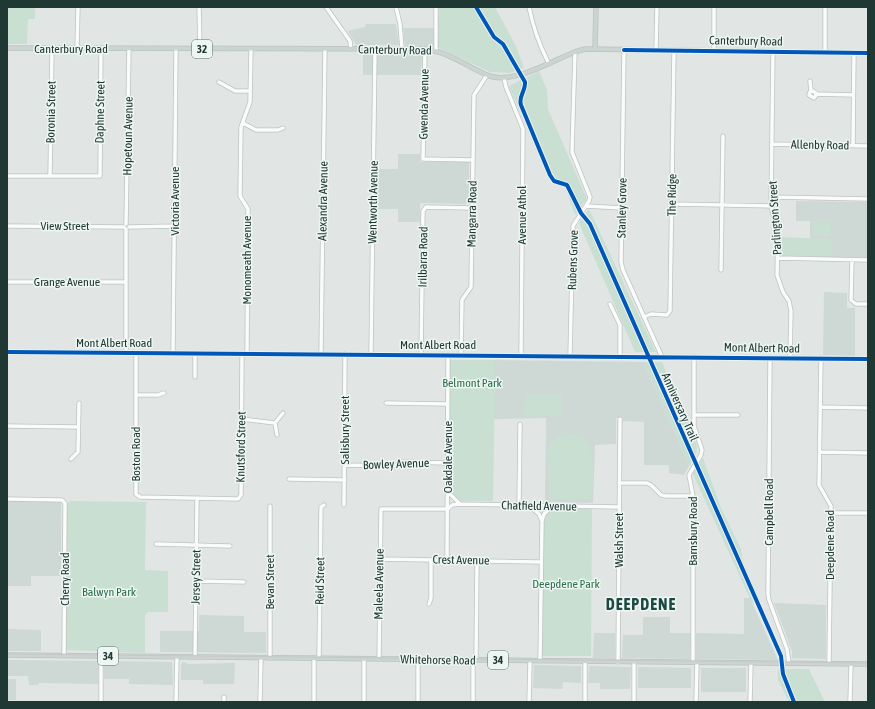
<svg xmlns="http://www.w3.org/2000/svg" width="875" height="709" font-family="'Asap Condensed',sans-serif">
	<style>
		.built { fill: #ced8d4 }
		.green { fill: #c9dfd2 }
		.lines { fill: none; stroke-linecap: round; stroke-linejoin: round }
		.minor-casing { stroke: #bec3c1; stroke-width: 5 }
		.major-casing { stroke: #bbc3c1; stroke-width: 5.5 }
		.minor { stroke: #fafbfb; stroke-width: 3.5 }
		.major { stroke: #ccd4d2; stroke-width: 4 }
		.tram { stroke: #c5c9c8; stroke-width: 1 }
		.cycleway-casing { stroke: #eef6f3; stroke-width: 6 }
		.cycleway { stroke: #0057b8; stroke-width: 4 }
		.labels { text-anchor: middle; stroke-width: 3; stroke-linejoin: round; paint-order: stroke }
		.shield { fill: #eef6f3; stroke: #5e716d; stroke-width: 1 }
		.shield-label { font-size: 11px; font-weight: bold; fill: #203834 }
		.street-label { font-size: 12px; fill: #203834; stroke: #eef6f3 }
		.park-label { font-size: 12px; fill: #2b6e4a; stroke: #eef6f3 }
		.district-label { font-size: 16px; font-weight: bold; letter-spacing: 1px; fill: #1c4942; stroke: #eef6f3 }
	</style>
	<rect width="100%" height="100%" fill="#e1e6e4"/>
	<path class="built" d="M366,24H396L399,45H356L348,31L365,27Z
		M403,28H435L434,46H405Z
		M363,53H422L421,75H363Z
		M398,154H420V162H469V204L420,203V222H398V209H377V169H398Z
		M796,201L868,202V257H832V239H810V221H796Z
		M824,292L847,293V308H855V356L823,355Z
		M494,360L646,362L645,365L689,466L684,475L669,473V465H644V422L623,421V418H616V444L595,445L593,503L545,502L546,418L494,419Z
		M7,501H61V576H31V586H7Z
		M744,598H750L778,660L696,659V633L744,634Z
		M774,603L826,605V659L792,658V651Z
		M199,615L244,616V632H266V653L160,652V631H199Z
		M643,617H670V633H691L690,659L622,658L623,635H643Z
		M7,629L41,630V651H7Z
		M594,633H615V658H593Z
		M7,660L99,661L98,684L39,683L38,685H29L28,676H7Z
		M104,661L172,662L173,685L129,684V679H104Z
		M183,662L188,664L235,663L234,684H203V680H181V664Z
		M534,665L581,666V683L563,682L562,689L533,688Z
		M589,666L631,667L630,689H600V683H588Z
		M638,667L691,668V688H638Z
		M701,668H746V692H701Z
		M7,679H16V700H7Z"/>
	<path class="green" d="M7,7H35V19H28L27,44H7Z
		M439,7H495L516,46L524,68L510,73L490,72L437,47Z
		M539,71L547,90L548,109L587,199L575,215L565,186L549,180L509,86Z
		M589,209L656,352H635L579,223Z
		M813,221H831V233H829V236H822L821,233L820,236H813Z
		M782,237L832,239V257L782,256Z
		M450,360H494L495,382H498L495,391L493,501H459L450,489Z
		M646,362H662L673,388L670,389L683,420H690C691,445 706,441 689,466L645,365Z
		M525,394H562V416H524Z
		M577,434C600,440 592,481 591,499H549L548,448C555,434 564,434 577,434Z
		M703,458L721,508L741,549L743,563L760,600L752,603L692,472Z
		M70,501L146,502L145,570L168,571V612H148L145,615V653L66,650L67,505Z
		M554,506H561V508L592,509L591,656H540L542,521L544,514Z
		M778,669H809L825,702H789L778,680Z"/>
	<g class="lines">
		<g class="minor-casing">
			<path id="minor" d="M199,7L200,49
				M326,7L350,41L351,49
				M396,7L400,24L402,49
				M436,7V50
				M529,7C533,27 539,44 548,62
				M77,49L78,7
				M425,49L423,159L473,160
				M624,50L621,262L623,270L662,357
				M656,50L657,7
				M714,51V7
				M773,51L771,206L778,232L777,275L783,292L789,301L791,311L790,358
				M825,52V7
				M504,78L506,87L523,129L521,355
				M810,81L811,91
				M219,82L235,91H250
				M817,94L814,98L809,95L810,92L813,91L817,94L853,95
				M243,123L256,130H278L283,128
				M772,144L868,146
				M853,145L854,53
				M7,176H100L101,49
				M50,176L52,49
				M771,197L868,199
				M671,204L771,206
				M586,206L622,208
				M126,224L129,49
				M7,226L124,227
				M129,227L175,226
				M777,258L868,260
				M852,260L851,300L856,304H868
				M721,270L723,136
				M7,282H126
				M610,304L620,325V356
				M644,317L651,314L667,315L670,311L674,50
				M126,353V229
				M136,353V494L140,497L238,499L241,495L242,354
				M173,353L176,49
				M247,354L248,209L240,196L241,127L250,102L251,49
				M321,354L325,49
				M371,354L375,49
				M421,355L423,211L426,207L472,208
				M461,355L462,300L471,287L474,95L487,75
				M570,356L573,226L589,201L590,197L572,152L575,52
				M770,358L768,594L769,600L787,649L789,663
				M821,358L819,485L831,506L829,664
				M195,377V353
				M136,395H158L164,393
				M386,403L447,404
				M820,407L868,408
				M694,415H738
				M242,419L275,423L277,435
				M275,423L283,413
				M7,426L78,427
				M820,452L868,453
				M71,459L78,452L79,403
				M345,465L394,466L403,462L448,463
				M289,479L345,480
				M619,483H647L651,485L661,495L666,496H693
				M448,492L460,504
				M7,499L62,500L65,503L64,656
				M344,505L345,354
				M519,505L520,424
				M529,506L539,514L542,521L544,514L553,506
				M831,513H868
				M156,544L230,546
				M380,559L541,562
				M447,560L448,355
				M196,581L244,582
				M429,604L431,598V560
				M195,657L197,498
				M270,658V506
				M319,658L321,507L324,505
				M379,659L381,509H448L452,505L460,504L619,507
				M476,660L477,561
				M540,661L542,521
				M618,662L620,419
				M693,662V496L689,475L701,455L702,450L694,426V357
				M101,702V656
				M176,702L177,657
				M224,702V697
				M260,702L261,658
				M314,702V658
				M364,702V659
				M418,702V659
				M473,702V660
				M529,702L530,661
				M585,702V661
				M634,702V662
				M696,702L697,662
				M750,702L751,663
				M850,702L851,664"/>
		</g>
		<g class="major-casing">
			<path id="major" d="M7,48L425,49C449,52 466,66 487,75C511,86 551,61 575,52L585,49L868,53
				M595,49L596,7
				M7,352L868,359
				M7,655L868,664"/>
		</g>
		<use href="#minor" class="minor"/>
		<use href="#major" class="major"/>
		<path class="tram" d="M7,654L868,663"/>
		<g class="cycleway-casing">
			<path id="cycleway" d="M476,7L494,37L503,44L525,82C526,91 518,96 521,105L550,175L554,181L567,185L581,213L590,224L781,656L783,674L794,702
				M624,50L868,53
				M7,352L868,359"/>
		</g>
		<use href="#cycleway" class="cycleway"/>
	</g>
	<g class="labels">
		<g class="shield">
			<rect x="192" y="40" width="20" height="18" rx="3"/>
			<rect x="98" y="647" width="20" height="18" rx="3"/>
			<rect x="488" y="651" width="20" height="18" rx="3"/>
		</g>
		<g class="shield-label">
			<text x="202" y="53">32</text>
			<text x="108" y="660">34</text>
			<text x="498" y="664">34</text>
		</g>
		<g class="street-label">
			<text transform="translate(746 41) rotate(1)" y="4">Canterbury Road</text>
			<text x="71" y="53">Canterbury Road</text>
			<text transform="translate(395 50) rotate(1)" y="4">Canterbury Road</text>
			<text transform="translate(424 104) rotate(-89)" y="4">Gwenda Avenue</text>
			<text transform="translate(51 112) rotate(-89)" y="4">Boronia Street</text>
			<text transform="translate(100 112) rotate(-89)" y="4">Daphne Street</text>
			<text transform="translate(128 136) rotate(-89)" y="4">Hopetoun Avenue</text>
			<text transform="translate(820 145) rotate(1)" y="4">Allenby Road</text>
			<text transform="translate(672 195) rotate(-89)" y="4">The Ridge</text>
			<text transform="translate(175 201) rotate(-90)" y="4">Victoria Avenue</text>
			<text transform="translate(323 201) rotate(-89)" y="4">Alexandra Avenue</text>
			<text transform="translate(373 202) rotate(-89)" y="4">Wentworth Avenue</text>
			<text transform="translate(622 208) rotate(-89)" y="4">Stanley Grove</text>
			<text transform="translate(472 214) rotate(-89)" y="4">Mangarra Road</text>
			<text transform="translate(522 215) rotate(-90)" y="4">Avenue Athol</text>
			<text transform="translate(775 218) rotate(-94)" y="4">Parlington Street</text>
			<text x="65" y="230">View Street</text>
			<text transform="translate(423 257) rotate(-89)" y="4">Irilbarra Road</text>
			<text transform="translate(247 260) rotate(-90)" y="4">Monomeath Avenue</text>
			<text transform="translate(573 260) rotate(-88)" y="4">Rubens Grove</text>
			<text x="67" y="286">Grange Avenue</text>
			<text x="114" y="347">Mont Albert Road</text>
			<text x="438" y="349">Mont Albert Road</text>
			<text transform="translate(762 348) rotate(1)" y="4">Mont Albert Road</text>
			<text transform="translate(680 407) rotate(66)" y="4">Anniversary Trail</text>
			<text transform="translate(345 430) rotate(-90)" y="4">Salisbury Street</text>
			<text transform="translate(241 447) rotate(-89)" y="4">Knutsford Street</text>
			<text transform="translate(136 454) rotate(-90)" y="4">Boston Road</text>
			<text transform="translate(448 457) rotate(-90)" y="4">Oakdale Avenue</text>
			<text transform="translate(396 464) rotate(-2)" y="4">Bowley Avenue</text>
			<text transform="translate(539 506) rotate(1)" y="4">Chatfield Avenue</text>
			<text transform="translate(769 512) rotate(-90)" y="4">Campbell Road</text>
			<text transform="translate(693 531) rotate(-90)" y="4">Barnsbury Road</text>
			<text transform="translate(619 540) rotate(-90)" y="4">Walsh Street</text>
			<text transform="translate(830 545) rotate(-90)" y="4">Deepdene Road</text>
			<text transform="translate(461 560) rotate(1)" y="4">Crest Avenue</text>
			<text transform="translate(196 577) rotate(-89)" y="4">Jersey Street</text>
			<text transform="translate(65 579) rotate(-90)" y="4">Cherry Road</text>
			<text transform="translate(320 581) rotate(-89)" y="4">Reid Street</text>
			<text transform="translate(270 582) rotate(-90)" y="4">Bevan Street</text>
			<text transform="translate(379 584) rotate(-89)" y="4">Maleela Avenue</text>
			<text transform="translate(438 660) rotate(1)" y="4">Whitehorse Road</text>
		</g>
		<g class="park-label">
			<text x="472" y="387">Belmont Park</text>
			<text x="566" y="588">Deepdene Park</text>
			<text x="109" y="596">Balwyn Park</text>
		</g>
		<g class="district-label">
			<text x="641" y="610">DEEPDENE</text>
		</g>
	</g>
	<rect width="875" height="709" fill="none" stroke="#203834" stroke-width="16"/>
</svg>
